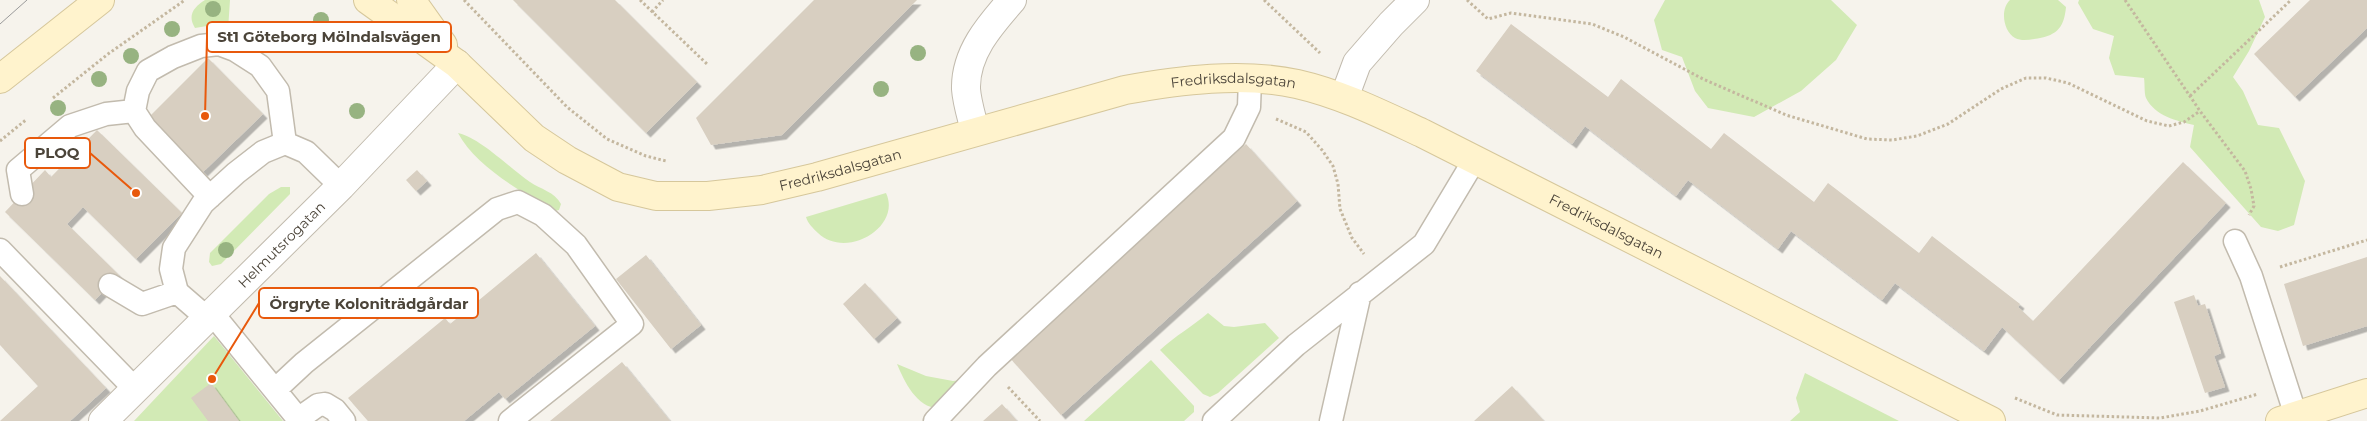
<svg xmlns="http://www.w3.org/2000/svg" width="2367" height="421" font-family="Montserrat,sans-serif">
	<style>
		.green { fill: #d2eab5 }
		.building { fill: #d8cfc1; filter: url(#shadow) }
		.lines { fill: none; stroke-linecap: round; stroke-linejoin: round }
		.lane-casing { stroke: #c2bbae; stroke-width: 25 }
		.street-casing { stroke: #c2bbae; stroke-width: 30 }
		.secondary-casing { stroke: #d6c79b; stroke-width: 30 }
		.path { stroke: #c4b79f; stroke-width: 3; stroke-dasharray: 2.5 2.5; stroke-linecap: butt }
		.lane { stroke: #fff; stroke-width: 22 }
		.street { stroke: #fff; stroke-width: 28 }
		.secondary { stroke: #fff3cd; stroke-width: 28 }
		.tram { stroke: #9a9a9a; stroke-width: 1 }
		.tree { fill: #97b381 }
		.labels { text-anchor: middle; stroke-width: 4; stroke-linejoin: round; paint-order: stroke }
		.street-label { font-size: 14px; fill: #4b4439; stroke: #fff }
		.leader { fill: none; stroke: #e8590c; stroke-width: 2 }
		.callout-dot { fill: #e8590c; stroke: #fff; stroke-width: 2 }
		.callout { fill: #fff; stroke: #e8590c; stroke-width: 2 }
		.callout-label { font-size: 15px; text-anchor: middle; font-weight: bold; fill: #4b4439 }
	</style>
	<defs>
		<filter id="shadow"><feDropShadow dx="4.5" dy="4.5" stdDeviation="0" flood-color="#0004"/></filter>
	</defs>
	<rect width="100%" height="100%" fill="#f6f3ec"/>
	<path class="green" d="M205,0H230L228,30L207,26L195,28C187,15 194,7 205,0Z
		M1665,0H1831L1857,25L1836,60L1801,91L1754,117L1708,108L1695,91L1682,57L1662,50L1654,20Z
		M2010,0H2058L2066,7C2064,30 2055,36 2034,39C2028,40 2021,41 2015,38C2003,31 2000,9 2010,0Z
		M2079,0H2259L2265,17L2249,51L2233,77L2243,91L2258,125L2279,128L2305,181L2294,225L2278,231L2261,227L2190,147L2194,125C2177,121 2155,116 2146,98C2144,93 2145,84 2144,78L2115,75L2109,58L2114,36L2093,29L2078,3Z
		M458,133C479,137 511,169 530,182C540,189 555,192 561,204L559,210L555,211C523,193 475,166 458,133Z
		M281,187H290V194L221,264L212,266L209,262L210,253L269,194Z
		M886,193C902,227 846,260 818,233C813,228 808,224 806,217Z
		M1208,313L1224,326L1234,327L1265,323L1279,338L1218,393L1210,397L1203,394L1160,350C1175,336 1193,326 1208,313Z
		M214,336L283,421H134Z
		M1151,360L1194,406V412L1184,421H1084Z
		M897,364L926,376L953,381L961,380L938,408C917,408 904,381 897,364Z
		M1805,373L1899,421H1790L1800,412L1796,398Z"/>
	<path class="building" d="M513,0H615L697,82L646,133Z
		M814,0H917L782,135L711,145L696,118Z
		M2310,0H2367V28L2295,97L2254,54Z
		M1511,24L1608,97L1621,79L1711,149L1724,133L1814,202L1828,183L1919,253L1932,236L2020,304L2018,307L2033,321L2183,162L2226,203L2059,380L2002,327L1984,351L1895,283L1882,300L1791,231L1778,249L1688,180L1676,196L1585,126L1572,144L1476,71Z
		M208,58L263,114L203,172L149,117Z
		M97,130L182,213L136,259L83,207L67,224L119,275L95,300L5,212L45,170L51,177Z
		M1246,144L1297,201L1061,415L1009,357Z
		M417,170L427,181L416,191L406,180Z
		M536,253L595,326L505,399L499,392L464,421H368L348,398L445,318L450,324Z
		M646,255L701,325L671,349L616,279Z
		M2367,257V326L2303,346L2284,284Z
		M0,276L106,388L70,421H0L38,386L0,345Z
		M865,283L897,318L874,339L843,304Z
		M2194,295L2198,306L2205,304L2221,353L2214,356L2225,387L2205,393L2174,302Z
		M622,362L670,421H550Z
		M211,383L239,421H208L191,398Z
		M1512,386L1544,421H1474Z
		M1002,404L1017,421H983Z"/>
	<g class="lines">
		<g class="lane-casing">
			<path id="lane" d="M22,194L18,170L70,126L106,114L134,111
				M210,197L145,128L134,111L138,91L148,71L173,57L201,46L219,44L235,50L260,66L278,91L285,143
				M2235,241L2251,276L2296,416
				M0,250L135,389
				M110,285L142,304L177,292
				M212,313L300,421
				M207,318L177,292L171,269L174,248L203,203L236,173L263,152L285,143L306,152L341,186
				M275,390L304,363L497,209L518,202L543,215L576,245L632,324L510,421
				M298,419L318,405L325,404L335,410L344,421
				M935,421L987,366L1234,138L1249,107L1250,79
				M1214,421L1296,345L1424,244L1475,159
				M1331,421L1360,293"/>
		</g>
		<g class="street-casing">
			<g id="street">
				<path d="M1344,98L1357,63L1391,24L1415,0"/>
				<path d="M975,131C972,118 967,103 966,89C965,53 990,25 1012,0"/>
				<path id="s1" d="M103,421L341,186L457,64"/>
			</g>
		</g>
		<g class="secondary-casing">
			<g id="secondary">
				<path id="s2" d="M368,0L457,64L534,138L567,160L618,187L656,196H708L762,190L817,177L1125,90C1180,80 1242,72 1297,84C1341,94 1381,114 1422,133L1991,421"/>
				<path d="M411,0L443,45"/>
				<path d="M0,79L100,0"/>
				<path d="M2280,421L2367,393"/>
			</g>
		</g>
		<path class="path" d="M464,0L567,107L607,139L646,156L666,161
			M640,0L707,64
			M1264,0L1320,53
			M1467,0L1488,19L1511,13L1592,24L1624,37L1703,79L1786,115L1867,139L1892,140L1917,136L1948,124L2001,89L2026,78H2046L2068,83L2147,121L2169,126L2184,122L2200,111
			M2125,0L2200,111L2245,171L2251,189L2254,206L2249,215
			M652,12L663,0
			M2190,96L2291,0
			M53,98L108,54L185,0
			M1276,119L1306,132L1322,150L1333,166L1338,184L1340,209L1352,238L1364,254
			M0,141L27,119
			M2280,267L2367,240
			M1008,387L1040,421
			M2015,398L2057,415L2160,418L2200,411L2258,394"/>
		<use href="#lane" class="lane"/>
		<use href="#street" class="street"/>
		<use href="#secondary" class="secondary"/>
		<path class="tram" d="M0,24L27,0"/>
	</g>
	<g class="tree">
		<circle cx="213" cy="9" r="8"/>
		<circle cx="321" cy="20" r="8"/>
		<circle cx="172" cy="29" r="8"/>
		<circle cx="918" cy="53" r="8"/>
		<circle cx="131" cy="56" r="8"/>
		<circle cx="99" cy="79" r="8"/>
		<circle cx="881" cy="89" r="8"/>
		<circle cx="58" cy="108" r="8"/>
		<circle cx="357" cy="111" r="8"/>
		<circle cx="226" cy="250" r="8"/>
	</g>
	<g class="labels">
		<g class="street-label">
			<text dy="5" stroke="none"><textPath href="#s2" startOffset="945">Fredriksdalsgatan</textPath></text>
			<text dy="5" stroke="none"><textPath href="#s2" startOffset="540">Fredriksdalsgatan</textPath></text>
			<text dy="5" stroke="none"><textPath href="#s2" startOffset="1350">Fredriksdalsgatan</textPath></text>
			<text dy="5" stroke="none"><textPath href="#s1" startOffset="251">Helmutsrogatan</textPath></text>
		</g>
	</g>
	<path class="leader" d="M205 116L207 37M136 193L90 153M212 379L259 303"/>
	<g class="callout-dot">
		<circle cx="205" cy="116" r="5"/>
		<circle cx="136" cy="193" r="5"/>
		<circle cx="212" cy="379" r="5"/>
	</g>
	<g class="callout">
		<rect x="207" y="22" width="244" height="30" rx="5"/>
		<rect x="25" y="138" width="65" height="30" rx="5"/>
		<rect x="259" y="288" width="219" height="30" rx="5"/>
	</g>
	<g class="callout-label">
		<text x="329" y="42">St1 Göteborg Mölndalsvägen</text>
		<text x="57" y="158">PLOQ</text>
		<text x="369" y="309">Örgryte Koloniträdgårdar</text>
	</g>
</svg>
